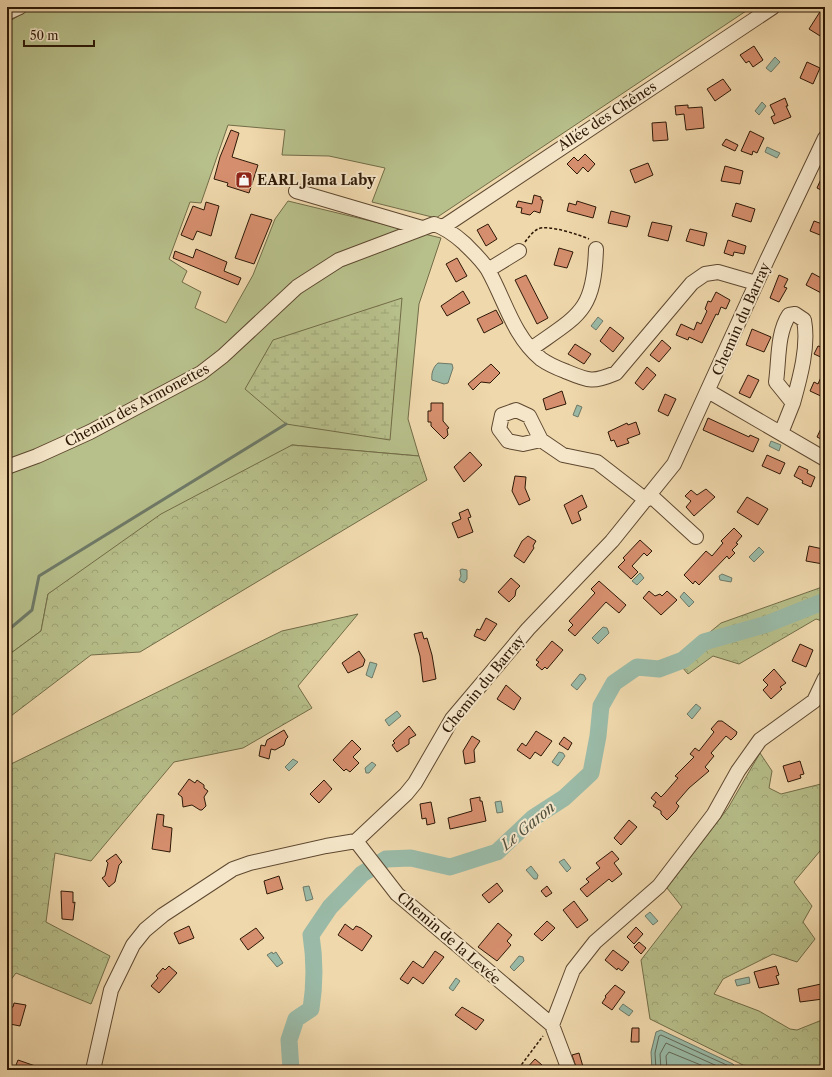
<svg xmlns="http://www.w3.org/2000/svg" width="832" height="1077" font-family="'Libre Caslon Text',serif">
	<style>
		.grass { fill: #b7bf8a; stroke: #726c48 }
		.forest { fill: url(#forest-crowns); stroke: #726c48 }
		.wetland { fill: url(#wetland-marsh); stroke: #726c48 }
		.water { fill: #9abaa7; stroke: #6e7967 }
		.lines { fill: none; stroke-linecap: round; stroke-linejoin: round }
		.shore { stroke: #646956; stroke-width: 1 }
		.stream { stroke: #6e7967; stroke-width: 3 }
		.river { stroke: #9abaa7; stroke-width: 17 }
		.building { fill: #d68f6e; stroke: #2d1806 }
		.minor-casing { stroke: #5e4830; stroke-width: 16 }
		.path { stroke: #2d1806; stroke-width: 1.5; stroke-dasharray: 3 2; stroke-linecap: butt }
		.minor { stroke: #f5e6c9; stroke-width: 14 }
		.labels { text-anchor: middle; stroke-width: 4; stroke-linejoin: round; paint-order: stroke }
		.street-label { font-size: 14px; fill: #2d1806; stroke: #f5e6c9 }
		.poi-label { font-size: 14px; font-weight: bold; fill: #2d1806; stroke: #f5e6c9; text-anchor: start }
		.water-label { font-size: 15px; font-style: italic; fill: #53513e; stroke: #f5e6c9 }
	</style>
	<defs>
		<pattern id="forest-crowns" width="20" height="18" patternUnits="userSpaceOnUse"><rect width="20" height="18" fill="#b7bf8a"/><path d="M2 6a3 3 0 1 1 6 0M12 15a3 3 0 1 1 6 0" fill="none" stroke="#9ea376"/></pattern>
		<pattern id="wetland-marsh" width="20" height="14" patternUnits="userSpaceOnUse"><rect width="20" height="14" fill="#b7bf8a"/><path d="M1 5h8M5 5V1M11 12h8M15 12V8" fill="none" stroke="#9ea376"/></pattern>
	</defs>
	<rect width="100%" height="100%" fill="#efd8ac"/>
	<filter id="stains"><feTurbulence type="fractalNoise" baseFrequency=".005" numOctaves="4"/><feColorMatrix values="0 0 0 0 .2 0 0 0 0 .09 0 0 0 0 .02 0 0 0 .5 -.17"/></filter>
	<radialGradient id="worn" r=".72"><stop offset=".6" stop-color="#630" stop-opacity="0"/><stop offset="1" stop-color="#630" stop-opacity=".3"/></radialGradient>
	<path class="grass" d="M32,7H752L436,218L372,202L385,168L329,156L282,155L285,130L228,125L201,203L190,202L169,259L187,271L182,282L201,292L195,308L226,323L253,275L275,219L288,201L441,238L419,304L408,419L419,456L292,445L48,594L41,631L7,656V23Z"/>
	<path class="forest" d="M292,445L419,456L427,480L140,652L91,655L7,719V656L41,631L48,594L161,514Z
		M825,586V622L816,619L739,664L713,656L688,674L676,660L721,623Z
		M358,614L298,686L312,708L243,748L174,762L91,861L55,853L46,922L110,956L91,1004L16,973L7,985V766L282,631Z
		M760,753L772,771L769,788L781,794L825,783V845L794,882L812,906L803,922L815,939L797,962L773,954L723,979L714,994L759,1011L790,1029L797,1030L822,1020L825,1021V1070H746L745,1066L650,1019L641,960L682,907L667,888L728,808Z"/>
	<path class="wetland" d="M402,298L390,440L286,424L245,389L273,340Z"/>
	<path class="water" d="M775,57L780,62L771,72L766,68Z
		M762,102L766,106L759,115L755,111Z
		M767,147L780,153L777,158L765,152Z
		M598,317L603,321L596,330L591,326Z
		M438,363L452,364L453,368L448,383L444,384L432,380C431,374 433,367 438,363Z
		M577,405L582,407L578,417L573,415Z
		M771,441L781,445L779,451L769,446Z
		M759,547L764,552L754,562L749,557Z
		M462,569L467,570V579L464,583L459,580L461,576L460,570Z
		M640,573L644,578L637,585L632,581Z
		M722,574L732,578L731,582L720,580L719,576Z
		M684,592L694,602L689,607L680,597Z
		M603,627L607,628L609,633L598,644L592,638Z
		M370,662L377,664L372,678L366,675Z
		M580,674L584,675L586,679L577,690L571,685Z
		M696,704L701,708L692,719L687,714Z
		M397,711L401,716L389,726L385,720Z
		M559,752L563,753L565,756L558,766L552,762Z
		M293,759L298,762L289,771L285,767Z
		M372,762L376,765L369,773H366L365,768Z
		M501,801L503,812L497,813L495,802Z
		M564,859L571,868L567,872L559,862Z
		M531,866L538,875L537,879H534L526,870Z
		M309,886L313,899L306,901L303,887Z
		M650,912L658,921L653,925L645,916Z
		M272,952L273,954L276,952L283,963L277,967L267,955Z
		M519,956L523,957L524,961L514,971L510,967Z
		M749,977L750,983L737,986L735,980Z
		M456,978L460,981L453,991L449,988Z
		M623,1004L633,1011L629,1016L619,1009Z
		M661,1030L733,1064L736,1067L735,1070H652L651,1052L656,1032Z"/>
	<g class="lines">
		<path class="shore" d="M656,1070L655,1053L659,1036L661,1035L731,1067L732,1070
			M661,1070L660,1054L666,1043L726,1070
			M667,1070L666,1056L669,1052L713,1070"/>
		<path class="stream" d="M7,631L32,610L39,576L286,424"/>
		<path class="river" d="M291,1070L289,1040L296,1019L311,1009C315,984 315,960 311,935L330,907L362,874L386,859L411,858L450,867L497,852L533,818L564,798L591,773L598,736L601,706L614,683L637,667L659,669L683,660L704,642L767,624L825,601"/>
	</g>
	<path class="building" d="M823,7H825V21L822,26L825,28V39L809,29Z
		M754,46L763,60L753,67L749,61L746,63L740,55Z
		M807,62L820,68L813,84L800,78Z
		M723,79L731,90L715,101L707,89Z
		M785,98L788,106H786L791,117L774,124L771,117L775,115L770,105Z
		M688,105V108L702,107L704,128L686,130L684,114L676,115L675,106Z
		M666,122L668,140L653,141L652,123Z
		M231,130L239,133L232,157L258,165L249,193L227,186L228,183L214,179L220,157Z
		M750,131L764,138L757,153L753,151L752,155L741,151Z
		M726,139L738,145L735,151L722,145Z
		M585,154L595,164L588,172L583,167L577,174L567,164L574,157L578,161Z
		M648,163L653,175L635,183L630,170Z
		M725,166L743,171L740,184L721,181Z
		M825,170V192L817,188Z
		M534,195L541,197V200H543L540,213L534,211L530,215L521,213L522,208L516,207L518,201L532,204Z
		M577,201L596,207L593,218L567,211L569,203L576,205Z
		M206,202L219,206L211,236L197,231L193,240L181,235L193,206L204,210Z
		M736,203L755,209L751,222L732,216Z
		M611,211L630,216L627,227L608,223Z
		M251,214L272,220L254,264L235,258Z
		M814,221L825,225V237L810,231Z
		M652,222L672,226L668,241L648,236Z
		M488,224L497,239L486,246L477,230Z
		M690,229L707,233L704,246L686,241Z
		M728,240L746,246L744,254L734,252L733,256L724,253Z
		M559,248L573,252L567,268L554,265Z
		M196,249L227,262L224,271L241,278L238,285L173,258L175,251L193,258Z
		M457,258L467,276L456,282L446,264Z
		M812,273L825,280V295L806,285Z
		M526,275L548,318L537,324L515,280Z
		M779,275L788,279L784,287L787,288L779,302L770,298Z
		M463,291L470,303L447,316L441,306Z
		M716,292L730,300L726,309L721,307L718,315L716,314L702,343L689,337L688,340L676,335L681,324L694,330L697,322L701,324L707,311L705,309L708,301L711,302Z
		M496,310L503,323L484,333L477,319Z
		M610,327L624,338L613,352L600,341Z
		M752,329L771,337L764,352L746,345Z
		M662,340L671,348L659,362L650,355Z
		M575,344L591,354L584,364L568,354Z
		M818,346L825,348V359L814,354Z
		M491,364L500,373L490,383L481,382L473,390L468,384Z
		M647,367L656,375L643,390L635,383Z
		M825,368V398L810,391L814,382L818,384Z
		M748,375L759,380L750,398L739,393Z
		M562,391L566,404L546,410L543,399Z
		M665,394L676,399L668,416L658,411Z
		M431,403H443V421L449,428L447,429L448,435L444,439L431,426V422H428V411H431Z
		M708,418L749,437L750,435L759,439L753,452L703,430Z
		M825,420V441L817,437Z
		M636,422L640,434L627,439L629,443L617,447L614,440L611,441L608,432L627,423L628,425Z
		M470,452L482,465L464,482L454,467Z
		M767,455L785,463L780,474L762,466Z
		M799,466L808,470L807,473L815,477L811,487L802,483L803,481L794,476Z
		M515,476L526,477L525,488L530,500L519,505L512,491Z
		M706,489L715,497L694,516L686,507L691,501L685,496L691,490L697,495Z
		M582,495L587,507L578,512L581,520L572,524L564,505Z
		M747,497L768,509L758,525L737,512Z
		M468,509L471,517L468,518L473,532L458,538L452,523L461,519L459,513Z
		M734,528L742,536L736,543L738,544L732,550L735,553L729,559L727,556L699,585L695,581L693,584L684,575L706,551L712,556L723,543L721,541Z
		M528,536L536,541L533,546L534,548L524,563L514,556L522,541Z
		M640,540L652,551L647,556L644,553L632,566L638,572L631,579L618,567L625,560L623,558Z
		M809,546L823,549L822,555H824L823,564L806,561Z
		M511,578L520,586L516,590L515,596L509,602L498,592Z
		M599,581L626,605L619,613L606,602L575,636L568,630L573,625L569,621L595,593L591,589Z
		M649,591L655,596L660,594L662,596L667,591L677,600L661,615L643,598Z
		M486,618L497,624L485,641L474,636L477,629L480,630Z
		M422,632L424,639L427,638L432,655L436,679L423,682L420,656L414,634Z
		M552,641L563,650L547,669L545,667L542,670L536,665L539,662L536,660Z
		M800,644L813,650L806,667L792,661Z
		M359,651L365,660L363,666L348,673L342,663Z
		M774,669L786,683L780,687L782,689L771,699L763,690L768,685L763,680Z
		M506,685L521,698L514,710L497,699Z
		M718,721H722L737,732L736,735L731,740L726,736L711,753L714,756L705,767L709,771L689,788L676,803L679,806L676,811L667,820L661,814V811L653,806L656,802L651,798L656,792L661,797L665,793L678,778L675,776L694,757L690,754L695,748L699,751L714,732L711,729Z
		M409,726L416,735L409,739V744L397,752L392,745L395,743L393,741Z
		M284,730L288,737L286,739L284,745L275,750L271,749L269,759L259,756L261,745L265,746L267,740Z
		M536,731L552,741L541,756L535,752L530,759L517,750L522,743L526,746Z
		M472,736L480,741L474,750L475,762L465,764L463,751Z
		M564,737L572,743L568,750L559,744Z
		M352,740L361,749L353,757L359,763L350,772L346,769L344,771L333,760Z
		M800,761L804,774L800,775L801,778L788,782L783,766Z
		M189,779L195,783L197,780L204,785V788L208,791L204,797L206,806L202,810H200L192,805L183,807L182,797L178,794Z
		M324,780L332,789L319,803L310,794Z
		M480,797V801H482L486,821L450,829L448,818L472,811L470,799Z
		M431,802L435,823L427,825L426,818L422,819L420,804Z
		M157,814L164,815L163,826L172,828L170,852L152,849Z
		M629,820L637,827L621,845L614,838Z
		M612,851L619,859L614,863L622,874L612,882L609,879L587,897L580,889L589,882L586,879L600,868L596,863Z
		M116,854L122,862L119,865L115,882L109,887L102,878L105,876L108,863L106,861Z
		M279,876L283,889L267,894L264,881Z
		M497,883L503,891L489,903L482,895Z
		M547,886L552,893L546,897L541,891Z
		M61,891L73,892V903L75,902L73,920L62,919Z
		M574,901L588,920L577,928L563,910Z
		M547,921L555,928L542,941L534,934Z
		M498,923L512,935L507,941L511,945L497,961L478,947Z
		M345,924L353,930L356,926L361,928L372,936L362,951L338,935Z
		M189,926L194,938L179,944L174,933Z
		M636,927L643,934L634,944L627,937Z
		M256,928L264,938L248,950L240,939Z
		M639,942L646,948L641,954L634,947Z
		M613,950L629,962L622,971L618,968L617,970L605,960Z
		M435,951L444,957L423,984L413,977L408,984L400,979L413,961L423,968Z
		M169,966L177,973L159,993L151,986L158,978L156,976L163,968L165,970Z
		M776,966L779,975L776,976L779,984L759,988L754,972Z
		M821,984L823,999L800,1002L798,989Z
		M615,985L625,992L612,1010L602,1003L606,997L605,996Z
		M14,1003L26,1005L20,1026L10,1024L11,1019L7,1018L9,1007H13Z
		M462,1007L484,1020L476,1030L455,1015Z
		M632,1028H639V1042H631Z
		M579,1053L584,1070H577L572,1055Z
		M535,1059L542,1065L538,1070H525Z
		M18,1060L44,1069V1070H14Z"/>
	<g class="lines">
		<g class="minor-casing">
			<path id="minor" d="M7,13L20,7
				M296,191L422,228
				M443,227L773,7
				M488,270L519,251
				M531,349C579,315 594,312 596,249
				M708,391L825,459
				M781,433L793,403L776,382C779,361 777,333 789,315L795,314L804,320C809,346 800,378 793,403
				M541,440L523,444L508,441L499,429L502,415L516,410L529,416L541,440L563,455L597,462L646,500
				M7,467L37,456L90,432L201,373L223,356L297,287L339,260L434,224C446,228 455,235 464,243C473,252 482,260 488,270C505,300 513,336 541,359C548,364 557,368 565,371C589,381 592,383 616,373L692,283L705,274L718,272L756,283
				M650,495L696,537
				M356,841L397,894L552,1025L569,1070
				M552,1025L573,970L595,942L659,886L714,814L738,771L760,740L814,701L825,678
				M93,1070L111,990L133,945L145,930L163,915L233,869L250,863L326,846L356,841L406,794L415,783L452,719L528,629L612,541L674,464L767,260L825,138"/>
		</g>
		<path class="path" d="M525,242C529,237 532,232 538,229C547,224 580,235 589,239
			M513,1070L522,1064L543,1036"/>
		<use href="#minor" class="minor"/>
	</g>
	<defs>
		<g id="shop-square" transform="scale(0.9)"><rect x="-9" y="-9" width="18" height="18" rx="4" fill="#8f2418" stroke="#f5e6c9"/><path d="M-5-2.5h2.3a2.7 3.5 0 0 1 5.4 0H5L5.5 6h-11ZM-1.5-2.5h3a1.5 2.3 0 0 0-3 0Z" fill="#fff"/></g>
	</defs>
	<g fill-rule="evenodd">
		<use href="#shop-square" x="244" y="180"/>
	</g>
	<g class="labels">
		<g class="street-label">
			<text transform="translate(607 116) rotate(-33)" y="5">Allée des Chênes</text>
			<text transform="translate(741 319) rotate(-66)" y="5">Chemin du Barray</text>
			<text transform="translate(137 405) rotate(-28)" y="5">Chemin des Armonettes</text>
			<text transform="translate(483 684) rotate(-51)" y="5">Chemin du Barray</text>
			<text transform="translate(449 938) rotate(41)" y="5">Chemin de la Levée</text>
		</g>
		<g class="poi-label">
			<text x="257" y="185">EARL Jama Laby</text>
		</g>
		<g class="water-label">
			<text transform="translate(528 826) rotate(-40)" y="5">Le Garon</text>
		</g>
	</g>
	<rect width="832" height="1077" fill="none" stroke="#efd8ac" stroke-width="24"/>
	<rect x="8" y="8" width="816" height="1061" fill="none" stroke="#2d1806" stroke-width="2"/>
	<rect x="12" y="12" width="808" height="1053" fill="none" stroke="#2d1806"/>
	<path d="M24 40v6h70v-6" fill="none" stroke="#2d1806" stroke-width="2"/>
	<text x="30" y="40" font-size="12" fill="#2d1806" stroke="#f5e6c9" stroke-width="3" paint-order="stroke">50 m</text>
	<rect width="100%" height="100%" filter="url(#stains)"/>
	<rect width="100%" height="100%" fill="url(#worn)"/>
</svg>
